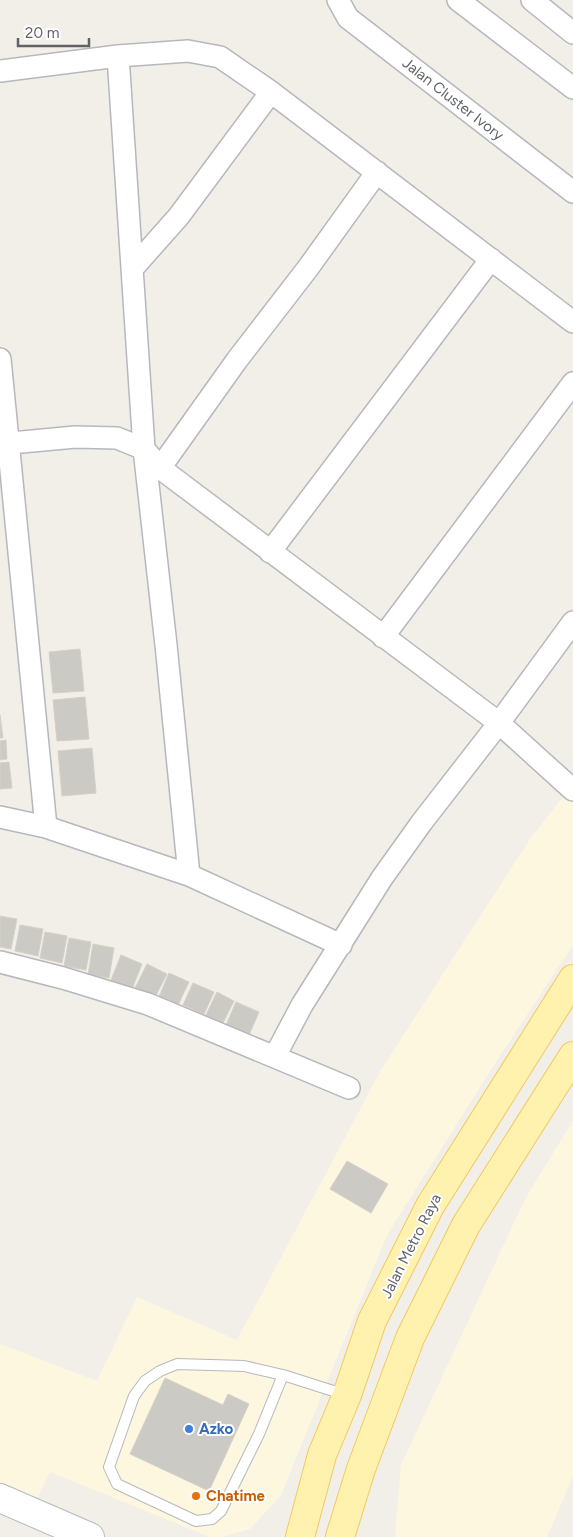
<svg xmlns="http://www.w3.org/2000/svg" width="573" height="1537" font-family="Figtree,sans-serif">
	<style>
		.commercial { fill: #fef7e0 }
		.building { fill: #cccac5; stroke: #d6d1c6 }
		.lines { fill: none; stroke-linecap: round; stroke-linejoin: round }
		.lane-casing { stroke: #b5b8bc; stroke-width: 12 }
		.street-casing { stroke: #b5b8bc; stroke-width: 24 }
		.secondary-casing { stroke: #b6babf; stroke-width: 30 }
		.primary-casing { stroke: #f2c960; stroke-width: 30 }
		.lane { stroke: #fff; stroke-width: 10 }
		.street { stroke: #fff; stroke-width: 21 }
		.secondary { stroke: #fff; stroke-width: 28 }
		.primary { stroke: #fff2af; stroke-width: 28 }
		.shop-dot { fill: #3f7fe0; stroke: #fff; stroke-width: 2 }
		.food-dot { fill: #e8710a; stroke: #fff; stroke-width: 2 }
		.labels { text-anchor: middle; stroke-width: 4; stroke-linejoin: round; paint-order: stroke }
		.street-label { font-size: 15px; fill: #5f6368; stroke: #fff }
		.shop-label { font-size: 15px; font-weight: bold; fill: #366cbe; stroke: #fff; text-anchor: start }
		.food-label { font-size: 15px; font-weight: bold; fill: #c56008; stroke: #fff; text-anchor: start }
	</style>
	<rect width="100%" height="100%" fill="#f1efe8"/>
	<path class="commercial" d="M573,784V945L490,1071L387,1235L281,1495L250,1529L221,1537H210L50,1472L37,1498L0,1484V1344L97,1381L137,1297L237,1340L381,1070L530,839Z
		M573,1121V1476L547,1537H395L401,1465L526,1197Z"/>
	<path class="building" d="M80,649L84,691L53,693L49,652Z
		M85,697L89,739L57,741L53,700Z
		M0,715L3,738H0Z
		M6,740L7,759L0,760V741Z
		M92,748L96,793L62,796L58,751Z
		M9,762L12,788L0,789V763Z
		M0,916L17,919L11,949L0,947Z
		M20,925L43,929L38,956L15,951Z
		M45,932L67,936L62,963L40,958Z
		M69,938L91,942L86,970L64,966Z
		M93,944L114,948L109,978L88,975Z
		M121,955L142,964L132,989L111,980Z
		M147,964L167,974L155,997L135,988Z
		M169,973L189,982L178,1005L159,997Z
		M193,983L214,992L204,1014L183,1005Z
		M217,992L234,1001L222,1025L205,1017Z
		M236,1002L259,1012L249,1035L226,1025Z
		M347,1161L388,1184L371,1213L330,1189Z
		M165,1378L223,1405L228,1394L249,1404L209,1491L130,1454Z"/>
	<g class="lines">
		<g class="lane-casing">
			<path id="lane" d="M283,1375L244,1366L177,1364L160,1371L145,1381L134,1396L109,1467L117,1484L196,1521L212,1519L221,1511L259,1434L283,1375L346,1395"/>
		</g>
		<g class="street-casing">
			<path id="street" d="M338,0L348,18L573,192
				M458,0L573,88
				M532,0L573,33
				M118,56L144,449L166,645L189,875
				M0,71L118,56L188,51L220,57L271,92L573,322
				M132,269L179,216L271,92
				M0,359L46,827
				M0,444L75,437L117,438L144,449L160,468L499,723L573,790
				M160,468L237,360L308,268L377,172
				M270,552L491,259
				M383,637L573,383
				M0,817L46,827L189,875L341,945
				M0,962L63,978L148,1004L349,1088
				M275,1056L302,1005L382,878L422,822L499,723L573,622"/>
		</g>
		<g class="secondary-casing">
			<path id="secondary" d="M0,1498L90,1537"/>
		</g>
		<g class="primary-casing">
			<path id="primary" d="M300,1537L322,1455L347,1395L372,1321L430,1206L573,979
				M340,1537L361,1469L410,1338L466,1225L573,1056"/>
		</g>
		<use href="#lane" class="lane"/>
		<use href="#street" class="street"/>
		<use href="#secondary" class="secondary"/>
		<use href="#primary" class="primary"/>
	</g>
	<circle class="shop-dot" cx="189" cy="1429" r="5"/>
	<circle class="food-dot" cx="196" cy="1496" r="5"/>
	<g class="labels">
		<g class="street-label">
			<text transform="translate(453 99) rotate(38)" y="5">Jalan Cluster Ivory</text>
			<text transform="translate(411 1246) rotate(-63)" y="5">Jalan Metro Raya</text>
		</g>
		<g class="shop-label">
			<text x="199" y="1434">Azko</text>
		</g>
		<g class="food-label">
			<text x="206" y="1501">Chatime</text>
		</g>
	</g>
	<path d="M18 38v8h71v-8" fill="none" stroke="#5f6368" stroke-width="2.5"/>
	<text x="25" y="38" font-size="15" fill="#5f6368" stroke="#ffffff" stroke-width="4" paint-order="stroke">20 m</text>
</svg>
